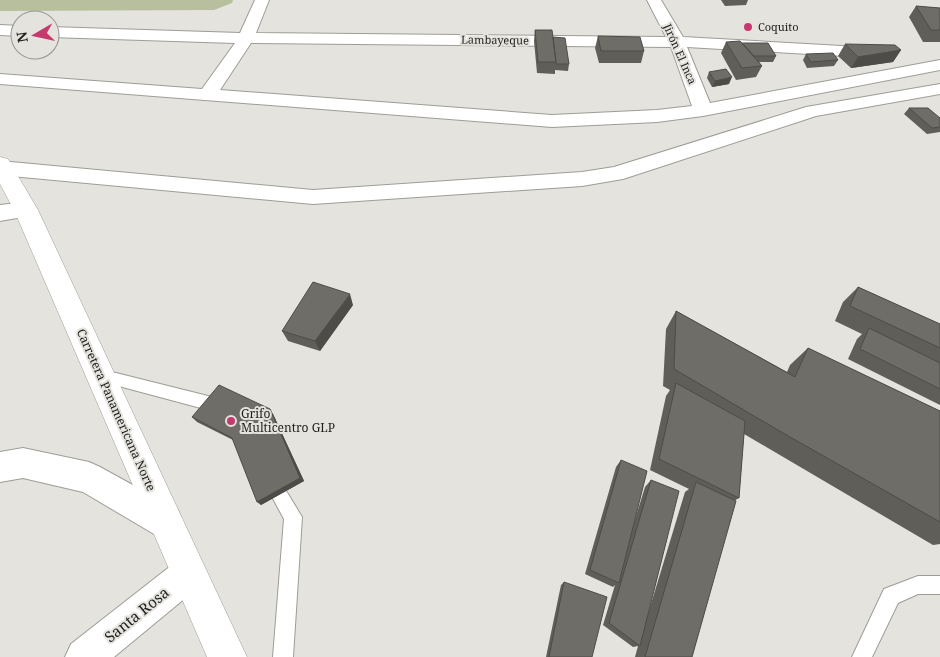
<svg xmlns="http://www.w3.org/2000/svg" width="940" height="657" font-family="'Noto Serif',serif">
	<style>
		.green { fill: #b8bf9e }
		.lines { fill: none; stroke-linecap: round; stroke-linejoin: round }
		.service-casing { stroke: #9e9c97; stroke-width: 2 }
		.minor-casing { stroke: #9e9c97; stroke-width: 2 }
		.trunk-casing { stroke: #9e9c97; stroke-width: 1 }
		.service { fill: #fff; fill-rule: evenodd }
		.minor { fill: #fff; fill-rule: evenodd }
		.trunk { fill: #fff; fill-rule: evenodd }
		.wall { fill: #5f5e59 }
		.shaded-wall { fill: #4e4c49 }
		.building { fill: #6f6d68; stroke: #4e4c49 }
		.poi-dot { fill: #c5396e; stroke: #e5e3de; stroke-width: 2 }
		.labels { text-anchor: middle; stroke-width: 4; stroke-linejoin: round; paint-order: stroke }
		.far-poi-label { font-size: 11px; fill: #1f1e1d; stroke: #e5e3de; text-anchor: start }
		.far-street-label { font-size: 11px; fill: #1f1e1d; stroke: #e5e3de }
		.street-label { font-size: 12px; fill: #1f1e1d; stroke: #e5e3de }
		.poi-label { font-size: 12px; fill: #1f1e1d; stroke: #e5e3de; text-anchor: start }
		.near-street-label { font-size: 15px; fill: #1f1e1d; stroke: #e5e3de }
	</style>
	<rect width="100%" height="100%" fill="#e5e3de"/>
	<path class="green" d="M0,0H233L232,3L214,10L0,11Z"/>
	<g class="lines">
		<g class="service-casing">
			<path id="service" d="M100,369L212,397L217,399L220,404L217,409L212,411L100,381L95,380L93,375L95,370Z
				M279,487L285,489L302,517L293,657H273L284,519L271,495L273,489Z
				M918,576H940V594H918L898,603L872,657H852L884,589Z"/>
		</g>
		<g class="minor-casing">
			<path id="minor" d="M255,0H269L256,33L666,37L647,0H661L683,37L877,48L883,49L885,53L883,57L877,58L687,47L710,103L940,60V70L703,116L657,122L552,127L0,84V74L202,89L235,43L50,37V27L240,33ZM251,43L671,47L692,106L657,110L552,115L220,90Z
				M0,25L20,26V36L0,35Z
				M940,84V94L816,116L623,179L582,186L313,204L0,175V161L313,190L582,172L614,167L806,107Z
				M26,202L34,205L37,210L34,215L0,221V205Z
				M23,448L89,462L100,467L178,510L182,522L178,534L166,538L154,534L83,492L23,478L0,482V452Z
				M189,556L201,561L206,573L201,585L114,657H65L71,644L177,561Z"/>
		</g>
		<g class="trunk-casing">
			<path id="trunk" d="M0,157L8,159L38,210L247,657H207L14,210L0,184Z"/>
		</g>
		<use href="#service" class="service"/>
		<use href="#minor" class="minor"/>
		<use href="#trunk" class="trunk"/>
	</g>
	<path class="wall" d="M721,0H748L746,5L725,6Z
		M916,6L940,8V42H923L909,17Z
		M535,30L553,37L569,64L568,71L555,70V74L537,73L534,41Z
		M598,36L644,51L641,63H599L595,48Z
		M726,42L742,43L776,56L773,62H759L762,66L756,77L736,80L721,53Z
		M845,44L901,50L893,62L851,68L838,56Z
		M806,54L838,60L834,66L807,68L803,60Z
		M709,72L729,84L712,87L707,78Z
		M909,108L940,118V132L927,134L904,114Z
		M858,287L940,324V405L848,359L857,339L862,334L835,321L843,302Z
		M353,305L320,351L288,341L282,331Z
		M676,311L787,372L790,365L808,348L940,411V544L933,545L744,434L739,498L734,501L692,657H635L638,646L633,647L603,625L615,585L613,587L585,574L616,467L621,460L632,529L645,487L651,480L647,617L685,492L689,489L650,470L666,396L670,390L663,386L666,329Z
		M273,414L304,481L261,505L233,440L197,422L192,417Z
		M564,582L592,657H546L561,585Z"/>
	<path class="shaded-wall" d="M901,50L893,62L851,68L858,57Z
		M732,77L729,84L712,87L715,81Z
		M350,294L353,305L320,351L315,341Z
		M270,409L273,414L304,481L261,505L257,502Z"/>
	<path class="building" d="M916,6L940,8V30H931Z
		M535,30H552L556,62H538Z
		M598,36L640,37L644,51H601Z
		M553,37L565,38L569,64H556Z
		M740,41L762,66L742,68L726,42Z
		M742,43H768L776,56H754Z
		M845,44L895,45L901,50L858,57Z
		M833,53L838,60L811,62L806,54Z
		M726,69L732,77L715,81L709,72Z
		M909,108H928L940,118V127L932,128Z
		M313,282L350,294L315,341L282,331Z
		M858,287L940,324V348L850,306Z
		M676,311L795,377L808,348L940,411V522L783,433L674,369Z
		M869,328L940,363V389L860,349Z
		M676,383L745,421L739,498L659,459Z
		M219,385L270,409L300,478L257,502L232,438L192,417Z
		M621,460L647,471L619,583L590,570Z
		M651,480L679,491L640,646L609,623Z
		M696,482L736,501L692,657H645Z
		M564,582L607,597L592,657H549Z"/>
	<g class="poi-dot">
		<circle cx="748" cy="27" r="5"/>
		<circle cx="231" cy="421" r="5"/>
	</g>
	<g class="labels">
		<g class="far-poi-label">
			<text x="758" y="31">Coquito</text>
		</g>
		<g class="far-street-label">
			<text transform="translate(495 40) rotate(1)" y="4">Lambayeque</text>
			<text transform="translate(680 54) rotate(66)" y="4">Jirón El Inca</text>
		</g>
		<g class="street-label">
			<text transform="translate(116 410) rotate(66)" y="4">Carretera Panamericana Norte</text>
		</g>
		<g class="poi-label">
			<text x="241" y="418">Grifo<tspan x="241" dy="14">Multicentro GLP</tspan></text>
		</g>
		<g class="near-street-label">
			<text transform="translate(137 615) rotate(-39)" y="5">Santa Rosa</text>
		</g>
	</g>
	<g transform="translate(35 35) rotate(261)"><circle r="24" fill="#e5e3de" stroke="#969491"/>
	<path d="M0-4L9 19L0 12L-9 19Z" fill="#c5396e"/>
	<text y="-8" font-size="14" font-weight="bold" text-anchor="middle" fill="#1f1e1d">N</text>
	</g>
</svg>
